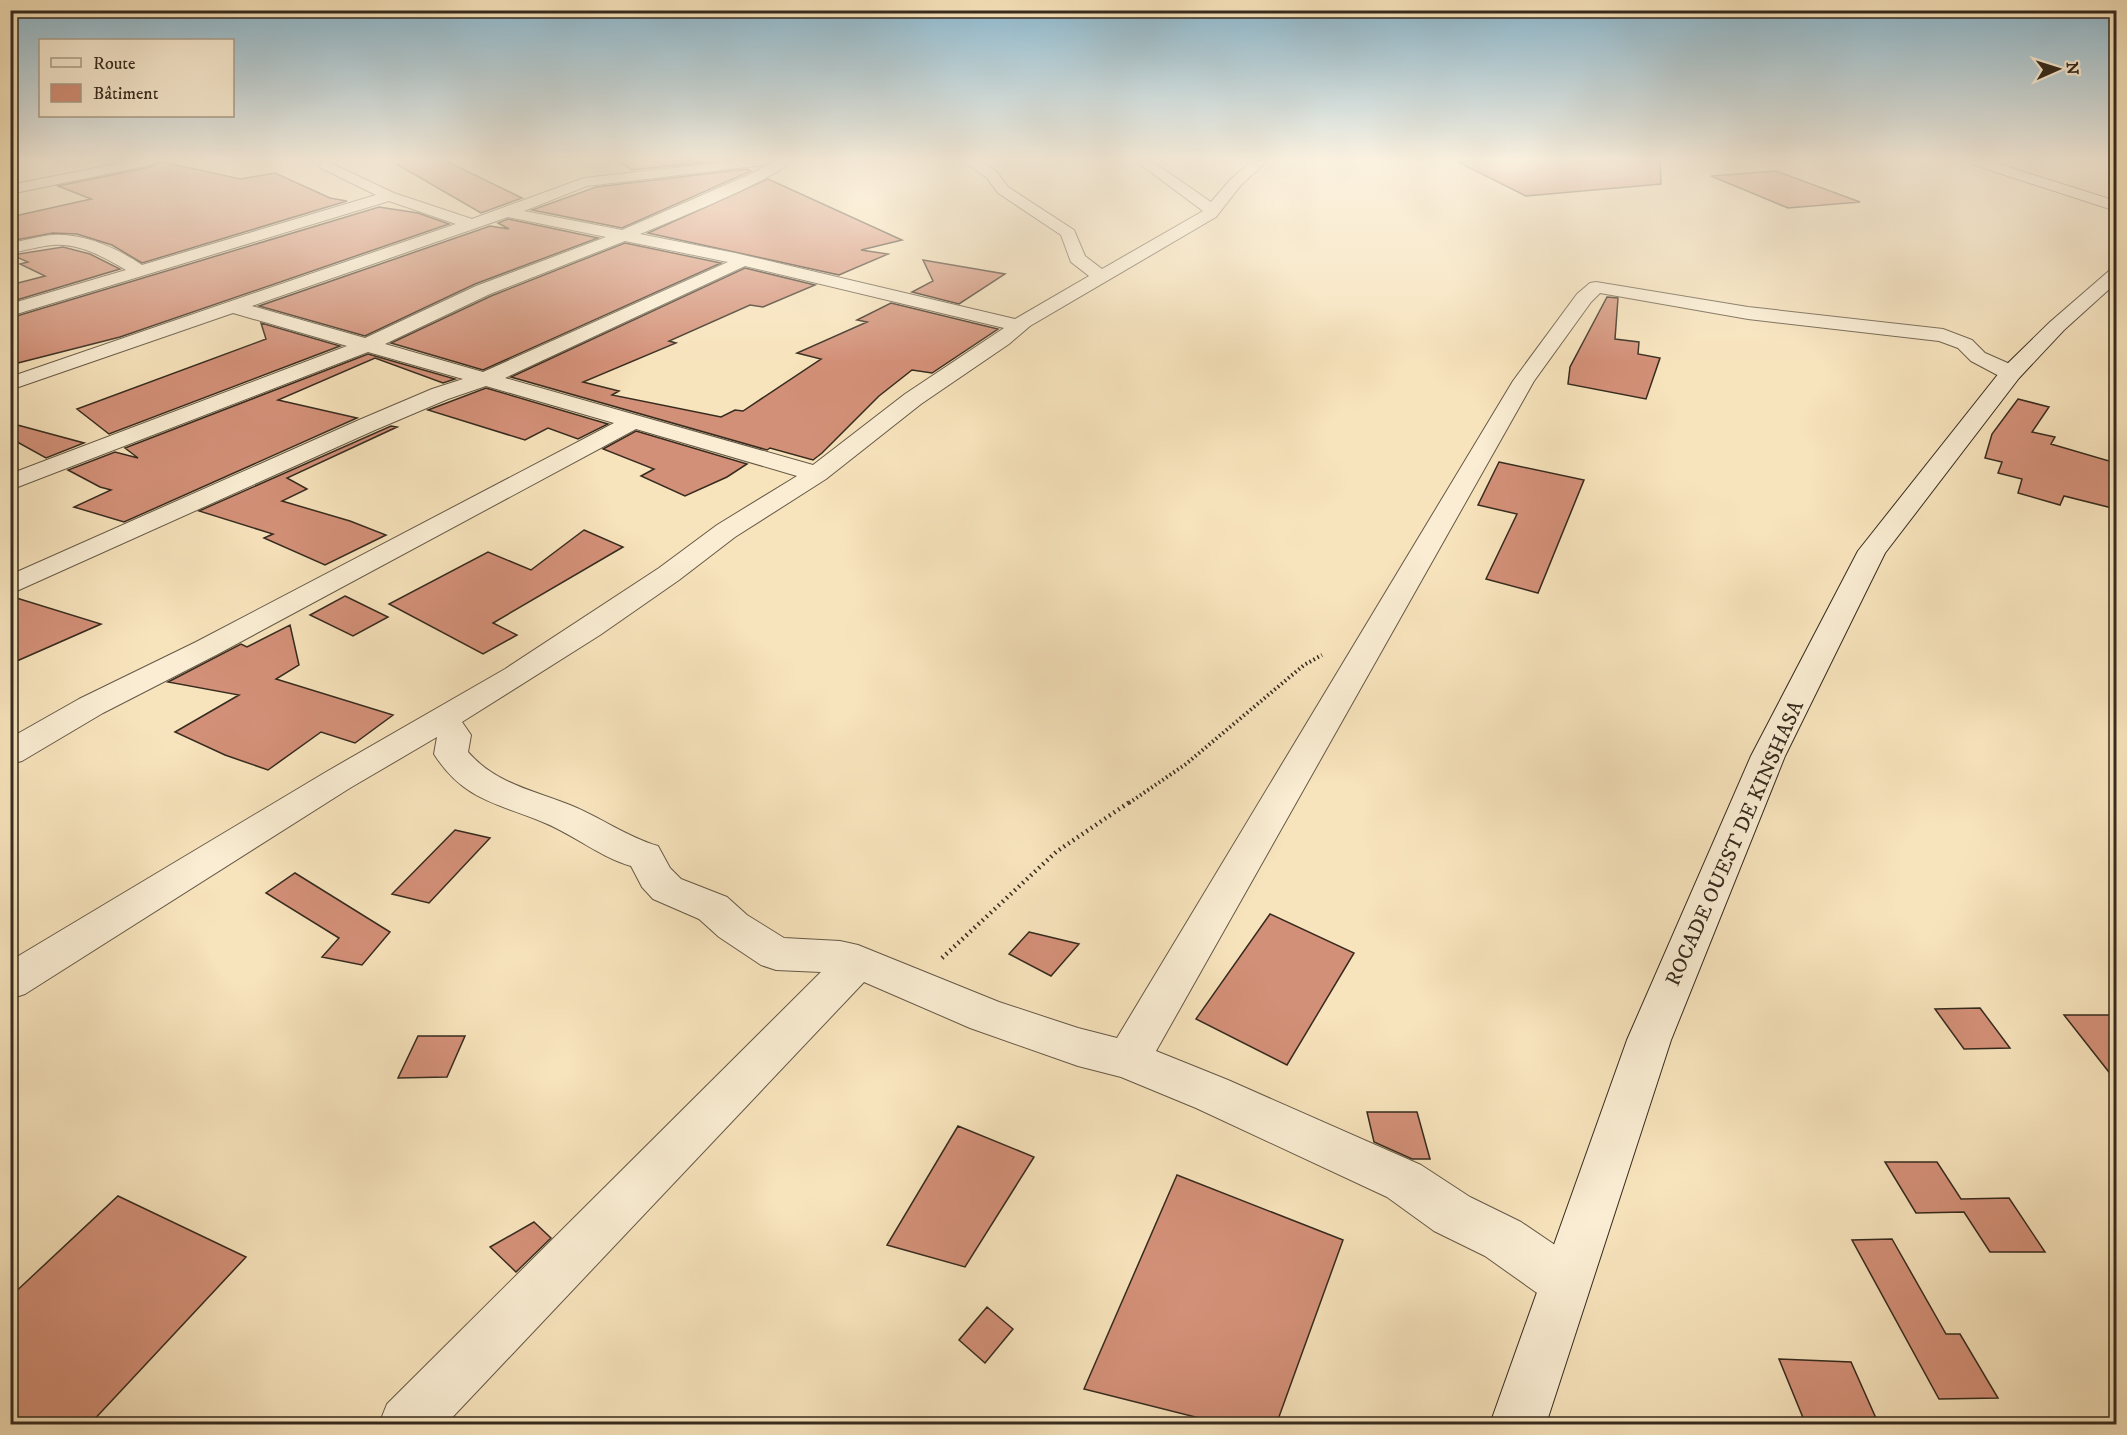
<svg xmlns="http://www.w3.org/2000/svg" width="2127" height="1435" font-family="'IM FELL DW Pica',serif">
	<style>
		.building { fill: #d39078; stroke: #362b1e; stroke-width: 1.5 }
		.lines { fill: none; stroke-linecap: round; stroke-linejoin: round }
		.street-casing { stroke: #665946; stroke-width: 2 }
		.secondary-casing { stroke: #362b1e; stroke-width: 2 }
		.path-far1 { stroke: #362b1e; stroke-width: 4; stroke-dasharray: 1.5 3; stroke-linecap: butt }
		.path { stroke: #362b1e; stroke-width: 4.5; stroke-dasharray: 1.5 4; stroke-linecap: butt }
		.street { fill: #faedd3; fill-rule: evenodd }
		.secondary { fill: #faedd3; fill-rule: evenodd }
		.labels { text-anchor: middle; stroke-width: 4.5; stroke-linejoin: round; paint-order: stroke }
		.street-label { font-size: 21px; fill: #362b1e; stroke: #faedd3 }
	</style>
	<rect width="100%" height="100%" fill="#f7e3bc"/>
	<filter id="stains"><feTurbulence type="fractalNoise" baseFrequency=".00333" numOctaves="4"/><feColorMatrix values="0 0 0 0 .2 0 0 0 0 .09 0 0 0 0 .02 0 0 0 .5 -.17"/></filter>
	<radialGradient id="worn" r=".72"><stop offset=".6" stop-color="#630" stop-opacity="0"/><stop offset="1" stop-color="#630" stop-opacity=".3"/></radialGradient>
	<path class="building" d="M159,161L240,179L275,173L330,198L347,201L142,263L112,245L77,234L53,233L10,241V217L91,199L58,186L150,167Z
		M401,161H446L522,198L481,213L398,165Z
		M619,161H716L631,170Z
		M1456,161H1660L1661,184L1526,196Z
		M747,169L751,171L622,228L532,210L596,187Z
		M1776,171L1860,202L1788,208L1711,176Z
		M768,179L902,240L861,250L888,254L839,275L648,233Z
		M379,207L418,213L449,224L120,337L10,365V318Z
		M508,219L598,238L475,284L365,336L259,306L490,226L509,229L498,223Z
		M625,243L721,263L483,370L391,343L491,296Z
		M63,247L90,254L120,269L10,302V285L45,276L20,264L28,262L12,255Z
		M923,260L1005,274L959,304L912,292L933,281Z
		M745,268L815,285L763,307L750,305L669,341L676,343L583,382L619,391L612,395L721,417L735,410L743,411L821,359L797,353L867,322L857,320L891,303L998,329L932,373L912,370L879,396L822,453L813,460L770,448L767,450L511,377Z
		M1607,297L1618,298L1615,339L1639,342L1638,354L1660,358L1646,399L1568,384L1570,367Z
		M261,323L340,346L109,434L77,409L266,339Z
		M368,354L455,379L443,383L375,358L278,400L357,418L124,522L74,507L111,490L100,487L68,470L115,452L138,458L125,448Z
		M486,388L608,424L578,439L548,428L525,440L428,410Z
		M2018,399L2049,407L2032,432L2055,437L2051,444L2116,463V509L2064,496L2060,505L2018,493L2022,479L1998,473L2002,462L1985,458L1992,434Z
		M10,423L84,443L46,458L10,438Z
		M391,426L397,427L287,478L307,489L282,501L350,521L386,535L325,565L264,538L273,534L199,511Z
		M636,431L747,464L727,477L685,496L641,476L654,469L603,449Z
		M1499,462L1584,480L1538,593L1486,579L1517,514L1478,505Z
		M584,530L623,547L493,623L517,635L483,654L389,604L488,552L531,570Z
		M10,596L101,624L10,664Z
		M345,596L388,617L353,636L310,615Z
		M290,625L299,665L276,679L393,715L355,743L321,732L268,770L225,755L175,732L239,695L168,682L241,644L247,647Z
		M455,830L490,838L429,903L392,894Z
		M295,873L390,932L362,965L322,957L339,938L266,893Z
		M1270,914L1354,953L1287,1065L1196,1019Z
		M1029,932L1079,944L1051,976L1009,954Z
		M1980,1008L2010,1048L1964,1049L1935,1009Z
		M2064,1015H2116V1081Z
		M418,1036H465L447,1077L398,1078Z
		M1367,1112H1417L1430,1159H1412L1374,1142Z
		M958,1126L1034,1157L965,1267L887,1245Z
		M1885,1162H1937L1961,1199L2009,1198L2045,1252H1990L1964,1212L1916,1213Z
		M1177,1175L1343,1240L1276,1425H1227L1084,1389Z
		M118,1196L246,1257L89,1425H10V1297Z
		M534,1222L551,1238L516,1272L490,1247Z
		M1892,1239L1946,1334H1960L1998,1398L1939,1399L1852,1240Z
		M987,1307L1013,1329L985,1363L959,1340Z
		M1779,1359L1851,1362L1879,1425H1806Z"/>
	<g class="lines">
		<g class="street-casing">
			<path id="street" d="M131,161H157L150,165L10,194V185Z
				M326,161L394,193L472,219L584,178L734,161H770L763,165L587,186L524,211L622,230L753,173L775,161H790C779,178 666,223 640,234L735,253L1015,319L1089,276L1071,262L1061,235L998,193L987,178L963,161H979L997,172L1008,187L1074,230L1085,256L1102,269L1203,211L1136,161H1152L1211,202L1231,179L1252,161H1267L1241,185L1216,217L1030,326L1009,344L921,404L826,479L735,537L679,580L600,635L462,722L471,735L468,752C496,784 533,790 570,805C600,817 627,837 658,846L670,868L681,879L727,897L747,915L784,938L840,941L858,945L999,1002L1078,1028L1117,1038L1513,381L1577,294L1590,283L1596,282L1748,307L1943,329L1972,340L1985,353L2019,368L2022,373L2019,378L2011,379L2003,378L1971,361L1958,348L1939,341L1748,319L1600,293L1591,302L1534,381L1156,1051L1228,1080L1421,1165L1470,1197L1521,1222L1583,1264L1591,1282L1583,1300L1565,1308L1547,1300L1485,1256L1434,1231L1387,1197L1196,1108L1121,1077L1078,1066L970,1028L864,982L446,1424H379L387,1404L821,972L776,970L761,965L719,937L699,919L653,899L642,887L631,866C600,857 574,835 545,823C498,803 464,801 434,754L437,737L350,788L25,994L10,999V961L326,772L505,669L659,568L717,525L797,476L636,429L218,654L103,713L22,761L10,764V738L79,699L196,642L614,423L486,386L448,399L375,430L10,594V575L359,420L432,389L463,379L368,352L10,490V474L347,346L233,313L10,390V377L456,224L389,201L10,316V304L126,270C104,257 79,243 53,245C39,246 25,251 10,253V243C25,241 38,236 53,235C83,233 117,248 142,265L376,195L321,168L319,165L321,162ZM508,217L606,237L476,286L365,338L252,306ZM625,241L728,262L483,372L385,344L490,294ZM745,266L1004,328L905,394L813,465L505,378Z
				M1969,161H1989L2116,201V211L1971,164Z"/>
		</g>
		<g class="secondary-casing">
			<path id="secondary" d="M2116,269V283L2064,330L2019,378L1885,553L1785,756L1671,1040L1546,1424H1490L1627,1040L1751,756L1858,551L2003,368L2050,322L2110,270Z"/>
		</g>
		<path class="path-far1" d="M1129,803L1186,764L1304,665L1322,655"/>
		<path class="path" d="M942,958L1056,852L1131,801"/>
		<use href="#street" class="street"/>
		<use href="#secondary" class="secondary"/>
	</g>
	<linearGradient id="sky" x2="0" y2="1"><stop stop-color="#8ab8d0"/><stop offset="0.44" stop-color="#fbf2e1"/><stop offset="1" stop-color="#fbf2e1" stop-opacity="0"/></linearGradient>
	<rect width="2127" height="362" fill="url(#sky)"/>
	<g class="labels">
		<g class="street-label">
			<text transform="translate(1734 843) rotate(-66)" y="7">ROCADE OUEST DE KINSHASA</text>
		</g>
	</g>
	<rect width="2127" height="1435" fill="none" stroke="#f7e3bc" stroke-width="36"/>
	<rect x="12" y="12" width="2103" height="1411" fill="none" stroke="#362b1e" stroke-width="3"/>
	<rect x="18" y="18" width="2091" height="1399" fill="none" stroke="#362b1e" stroke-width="1.5"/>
	<rect x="39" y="39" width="195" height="78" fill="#faedd3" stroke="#ac9f8b" stroke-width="1.5"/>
	<rect x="51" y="58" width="30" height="9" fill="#faedd3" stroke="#ac9f8b" stroke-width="1.5"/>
	<text x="93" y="69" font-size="18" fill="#362b1e">Route</text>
	<rect x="51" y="84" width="30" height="18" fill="#d39078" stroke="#ac9f8b" stroke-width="1.5"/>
	<text x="93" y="99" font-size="18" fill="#362b1e">Bâtiment</text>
	<g transform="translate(2058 69) rotate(87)" stroke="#faedd3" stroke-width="4.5" paint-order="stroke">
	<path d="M0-4.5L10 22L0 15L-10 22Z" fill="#362b1e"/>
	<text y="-9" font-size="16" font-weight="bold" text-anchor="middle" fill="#362b1e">N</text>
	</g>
	<rect width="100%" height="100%" filter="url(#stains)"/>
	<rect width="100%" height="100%" fill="url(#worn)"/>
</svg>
